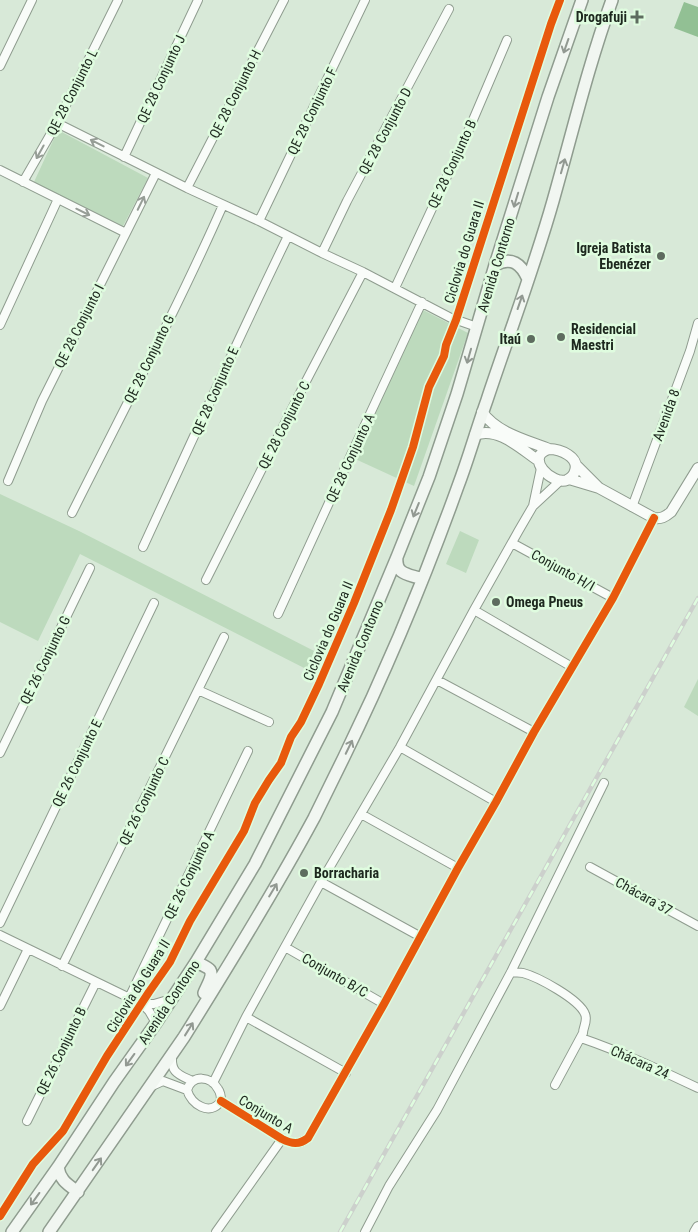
<svg xmlns="http://www.w3.org/2000/svg" width="698" height="1232" font-family="'Roboto Condensed',sans-serif">
	<style>
		.green { fill: #bddabd }
		.water { fill: #92c094 }
		.lines { fill: none; stroke-linecap: round; stroke-linejoin: round }
		.minor-casing { stroke: #8f9c8f; stroke-width: 10 }
		.tertiary-casing { stroke: #8f9c8f; stroke-width: 12 }
		.secondary-casing { stroke: #8f9c8f; stroke-width: 14 }
		.minor { stroke: #f9fcf9; stroke-width: 8 }
		.tertiary { stroke: #f9fcf9; stroke-width: 10 }
		.secondary { stroke: #f1f6f1; stroke-width: 11 }
		.rail-casing { stroke: #ccd0cc; stroke-width: 4.5 }
		.rail { stroke: #dffcdf; stroke-width: 2.5; stroke-dasharray: 8; stroke-linecap: butt }
		.cycleway-casing { stroke: #dffcdf; stroke-width: 11 }
		.cycleway { stroke: #e8590c; stroke-width: 8 }
		.oneway { stroke: #929992 }
		.oneway2 { stroke: #969d96 }
		.poi-dot { fill: #5e6c5f; stroke: #dffcdf; stroke-width: 2 }
		.labels { text-anchor: middle; stroke-width: 5; stroke-linejoin: round; paint-order: stroke }
		.poi-label { font-size: 14px; font-weight: bold; fill: #1d281e; stroke: #dffcdf; text-anchor: end }
		.street-label { font-size: 14px; fill: #1d281e; stroke: #dffcdf }
	</style>
	<rect width="100%" height="100%" fill="#d8e9d8"/>
	<path class="green" d="M58,130L148,178L123,226L34,182Z
		M423,310L468,333L414,486L353,458Z
		M0,494L79,531L320,654L312,672L80,554L38,641L0,622Z
		M460,531L479,540L466,573L446,564Z
		M698,679V716L684,707Z"/>
	<path class="water" d="M684,2L698,7V37L674,28Z"/>
	<g class="lines">
		<g class="minor-casing">
			<path id="minor" d="M0,66L32,0
				M57,123L187,188L259,221L322,253L363,272L451,318L477,327
				M124,157L198,0
				M0,170L126,233
				M23,182L57,123L118,0
				M187,188L284,0
				M259,221L365,0
				M322,253L347,201L449,9
				M395,288L470,127L507,40
				M0,325L58,199
				M8,481L42,401L156,173
				M533,506L541,468
				M632,507L690,351L698,323
				M72,513C123,411 177,309 223,205
				M512,543L613,598
				M143,547C191,443 238,339 288,236
				M206,580L303,387L363,272
				M474,610L572,667
				M278,614L350,457L422,302
				M437,680L534,732
				M198,690L269,722
				M400,747L496,802
				M0,753L90,568
				M361,814L458,868
				M590,867L698,926
				M321,882L421,937
				M0,923L154,603
				M0,935L142,1004L149,1011L156,1023
				M285,947L384,1004
				M62,966L224,637
				M511,972C515,973 519,972 523,973C538,977 579,999 585,1014C588,1021 583,1027 583,1033L555,1085
				M129,998L248,751
				M142,1004H154L171,999
				M0,1006L28,949
				M246,1017L346,1073
				M581,1038C622,1052 660,1070 698,1088
				M172,1056C171,1073 178,1074 192,1081
				M213,1083L246,1017L321,882L400,747L474,610L519,530L533,506L561,480
				M152,1086L163,1081L187,1090C191,1104 210,1117 221,1101C221,1097 221,1093 218,1089C211,1076 192,1074 187,1090
				M221,1101L282,1139C292,1144 299,1145 308,1138L384,1004L458,868L496,802L534,732L613,598L654,518
				M27,1121L96,982
				M216,1232L282,1139
				M365,1232L389,1186L437,1110L511,972L604,783"/>
		</g>
		<g class="tertiary-casing">
			<path id="tertiary" d="M482,412C497,433 526,440 549,449
				M475,435C498,426 521,449 539,461
				M549,449C560,449 580,457 575,471C574,475 571,478 567,480C553,486 523,457 549,449Z
				M576,465L599,488
				M569,479L599,488L654,518C661,519 665,517 671,512L698,468
				M695,1232L698,1227"/>
		</g>
		<g class="secondary-casing">
			<path id="secondary" d="M495,265C512,256 521,264 528,279
				M397,557C395,575 409,574 422,579
				M196,962C200,964 208,967 210,970C214,976 206,987 204,993
				M58,1167C60,1180 67,1184 78,1192
				M12,1232L58,1167L114,1082L156,1023L196,962L255,864L332,712L397,557L429,477L457,394L495,265L548,97L582,0
				M49,1232L184,1037C229,965 274,892 314,818C324,798 334,777 344,757C387,669 425,578 458,486C469,457 477,428 487,400C509,334 534,268 553,201C572,134 588,66 612,0"/>
		</g>
		<use href="#minor" class="minor"/>
		<use href="#tertiary" class="tertiary"/>
		<use href="#secondary" class="secondary"/>
		<g class="rail-casing">
			<path id="rail" d="M340,1232L698,598"/>
		</g>
		<use href="#rail" class="rail"/>
		<g class="cycleway-casing">
			<path id="cycleway" d="M221,1101L282,1139C292,1144 299,1145 308,1138L384,1004L458,868L496,802L534,732L613,598L654,518
				M0,1216L33,1164L63,1131L107,1056L149,992L170,962L190,921L244,831L255,803L269,780L281,763L291,737L301,722L319,684L354,603L391,510L413,447L429,387L444,356L446,345L456,320L551,24L560,0"/>
		</g>
		<use href="#cycleway" class="cycleway"/>
	</g>
	<defs><path id="oneway-shaft" d="M-6 0H5M1.5-3L5.5 0L1.5 3" fill="none" stroke-width="1.6" stroke-linecap="round" stroke-linejoin="round" transform="scale(1.25)"/></defs>
	<g class="oneway">
		<use href="#oneway-shaft" transform="translate(566 46) rotate(109)"/>
		<use href="#oneway-shaft" transform="translate(563 166) rotate(-74)"/>
		<use href="#oneway-shaft" transform="translate(516 200) rotate(107)"/>
		<use href="#oneway-shaft" transform="translate(520 302) rotate(-71)"/>
		<use href="#oneway-shaft" transform="translate(469 356) rotate(106)"/>
		<use href="#oneway-shaft" transform="translate(416 510) rotate(112)"/>
		<use href="#oneway-shaft" transform="translate(349 747) rotate(-64)"/>
		<use href="#oneway-shaft" transform="translate(273 890) rotate(-59)"/>
		<use href="#oneway-shaft" transform="translate(189 1029) rotate(-58)"/>
		<use href="#oneway-shaft" transform="translate(130 1060) rotate(126)"/>
		<use href="#oneway-shaft" transform="translate(97 1164) rotate(-55)"/>
		<use href="#oneway-shaft" transform="translate(35 1199) rotate(126)"/>
	</g>
	<g class="oneway2">
		<use href="#oneway-shaft" transform="translate(97 143) rotate(-153)"/>
		<use href="#oneway-shaft" transform="translate(40 152) rotate(119)"/>
		<use href="#oneway-shaft" transform="translate(141 203) rotate(-64)"/>
		<use href="#oneway-shaft" transform="translate(83 212) rotate(26)"/>
	</g>
	<g class="poi-dot">
		<path d="M634.5 9.5h5v5h5v5h-5v5h-5v-5h-5v-5h5z"/>
		<circle cx="661" cy="256" r="5"/>
		<circle cx="561" cy="337" r="5"/>
		<circle cx="531" cy="339" r="5"/>
		<circle cx="496" cy="602" r="5"/>
		<circle cx="304" cy="873" r="5"/>
	</g>
	<g class="labels">
		<g class="poi-label">
			<text x="627" y="22">Drogafuji</text>
			<text x="651" y="253">Igreja Batista<tspan x="651" dy="16">Ebenézer</tspan></text>
			<text x="571" y="334" text-anchor="start">Residencial<tspan x="571" dy="16">Maestri</tspan></text>
			<text x="521" y="344">Itaú</text>
			<text x="506" y="607" text-anchor="start">Omega Pneus</text>
			<text x="314" y="878" text-anchor="start">Borracharia</text>
		</g>
		<g class="street-label">
			<text transform="translate(161 79) rotate(-65)" y="5">QE 28 Conjunto J</text>
			<text transform="translate(72 92) rotate(-63)" y="5">QE 28 Conjunto L</text>
			<text transform="translate(235 94) rotate(-63)" y="5">QE 28 Conjunto H</text>
			<text transform="translate(312 111) rotate(-64)" y="5">QE 28 Conjunto F</text>
			<text transform="translate(385 131) rotate(-62)" y="5">QE 28 Conjunto D</text>
			<text transform="translate(452 164) rotate(-65)" y="5">QE 28 Conjunto B</text>
			<text transform="translate(464 252) rotate(-73)" y="5">Ciclovia do Guara II</text>
			<text transform="translate(496 265) rotate(-73)" y="5">Avenida Contorno</text>
			<text transform="translate(79 326) rotate(-63)" y="5">QE 28 Conjunto I</text>
			<text transform="translate(149 359) rotate(-64)" y="5">QE 28 Conjunto G</text>
			<text transform="translate(215 391) rotate(-66)" y="5">QE 28 Conjunto E</text>
			<text transform="translate(666 415) rotate(-70)" y="5">Avenida 8</text>
			<text transform="translate(284 425) rotate(-63)" y="5">QE 28 Conjunto C</text>
			<text transform="translate(350 458) rotate(-65)" y="5">QE 28 Conjunto A</text>
			<text transform="translate(563 570) rotate(29)" y="5">Conjunto H/I</text>
			<text transform="translate(328 631) rotate(-67)" y="5">Ciclovia do Guara II</text>
			<text transform="translate(360 646) rotate(-67)" y="5">Avenida Contorno</text>
			<text transform="translate(45 660) rotate(-64)" y="5">QE 26 Conjunto G</text>
			<text transform="translate(77 763) rotate(-64)" y="5">QE 26 Conjunto E</text>
			<text transform="translate(144 801) rotate(-64)" y="5">QE 26 Conjunto C</text>
			<text transform="translate(189 875) rotate(-64)" y="5">QE 26 Conjunto A</text>
			<text transform="translate(644 896) rotate(29)" y="5">Chácara 37</text>
			<text transform="translate(335 975) rotate(30)" y="5">Conjunto B/C</text>
			<text transform="translate(138 986) rotate(-58)" y="5">Ciclovia do Guara II</text>
			<text transform="translate(169 1002) rotate(-56)" y="5">Avenida Contorno</text>
			<text transform="translate(61 1051) rotate(-64)" y="5">QE 26 Conjunto B</text>
			<text transform="translate(640 1062) rotate(24)" y="5">Chácara 24</text>
			<text transform="translate(266 1114) rotate(31)" y="5">Conjunto A</text>
		</g>
	</g>
</svg>
